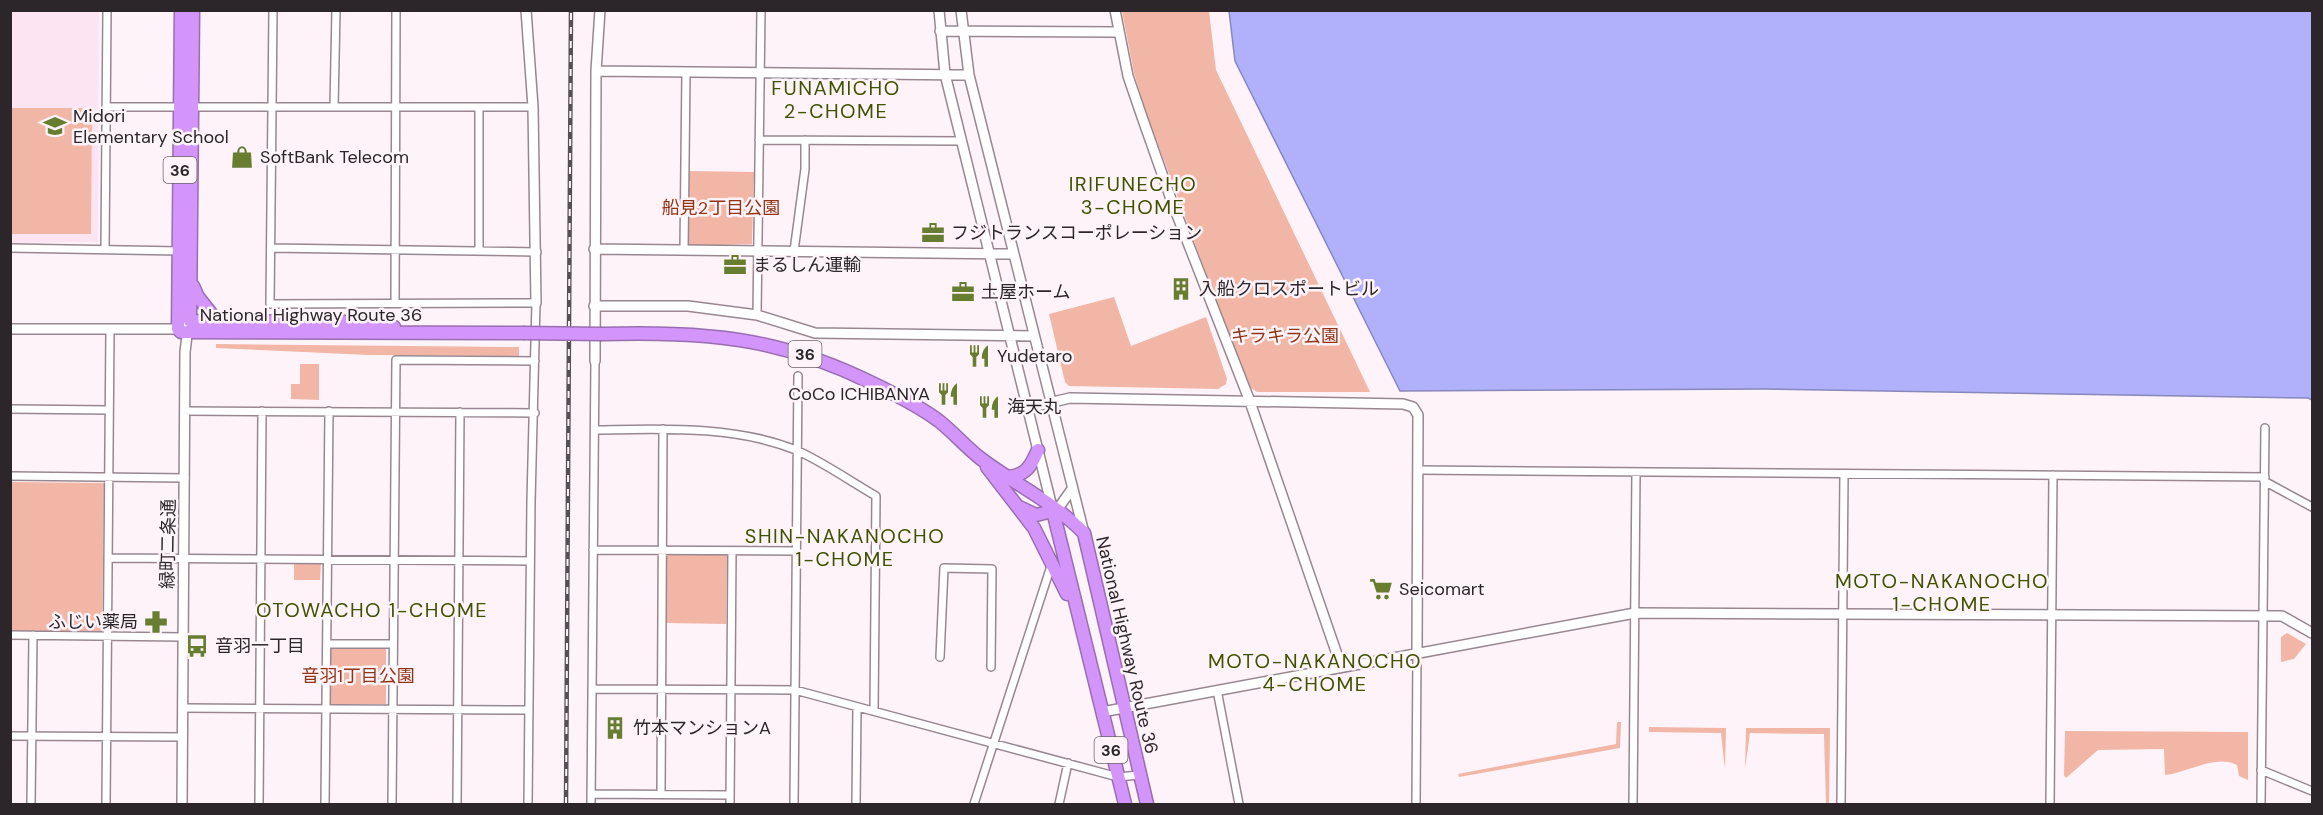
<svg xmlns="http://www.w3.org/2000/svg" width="2323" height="815" font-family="'DM Sans','Noto Sans JP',sans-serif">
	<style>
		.built { fill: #fde4f3 }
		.green { fill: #f1b6a5 }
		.water { fill: #b0b1fa; stroke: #8887bc; stroke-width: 1.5 }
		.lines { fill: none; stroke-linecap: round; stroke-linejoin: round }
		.street-casing { stroke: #988791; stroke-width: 10 }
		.secondary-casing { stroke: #988791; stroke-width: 12 }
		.highway-casing { stroke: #996eb1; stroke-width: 15 }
		.street { stroke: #fff; stroke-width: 7 }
		.secondary { stroke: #fff; stroke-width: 9 }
		.highway { stroke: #d495fa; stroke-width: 12 }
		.rail-casing { stroke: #564f54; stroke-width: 4.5 }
		.rail { stroke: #fef3f9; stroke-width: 2; stroke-dasharray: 7; stroke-linecap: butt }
		.highway-bridge-casing { stroke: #996eb1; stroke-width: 15; stroke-linecap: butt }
		.highway-bridge { stroke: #d495fa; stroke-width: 12 }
		.labels { text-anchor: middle; stroke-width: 5; stroke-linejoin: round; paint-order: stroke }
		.shield { fill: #fef3f9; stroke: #6b6468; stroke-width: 1.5 }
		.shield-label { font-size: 16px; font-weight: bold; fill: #2c262a }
		.poi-label { font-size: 18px; fill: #2c262a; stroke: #fef3f9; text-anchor: start }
		.park-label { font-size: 18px; fill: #913415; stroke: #fef3f9 }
		.street-label { font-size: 18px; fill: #2c262a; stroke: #fef3f9 }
		.neighbourhood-label { font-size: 20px; letter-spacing: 1.5px; fill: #3f5200; stroke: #fef3f9 }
	</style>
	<rect width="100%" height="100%" fill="#fef3f9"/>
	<path class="built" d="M10,11H99L98,242L11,243Z"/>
	<path class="green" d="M1122,11H1209L1216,70L1370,392H1257L1248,386L1146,112L1134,73Z
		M11,108H92L91,234H11Z
		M689,171L754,172L752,244L688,246Z
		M1114,297L1131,346L1206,317L1227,379L1226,384L1218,389L1069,386L1065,382L1049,314Z
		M216,344L519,347V356L369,355L216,348Z
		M300,364H319V400L291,399V384H300Z
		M11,482L104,483L102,634L11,633Z
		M667,555H727L726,624L666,623Z
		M294,564H321L320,580H294Z
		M2287,633L2306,644L2294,659L2281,662V637Z
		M330,649H386V704H330Z
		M1617,722H1621L1620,748L1459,777L1458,774L1616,744Z
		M1649,727L1726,728L1725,769L1721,733L1649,732Z
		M1746,728H1830L1829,804H1826L1824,734L1750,733L1745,769Z
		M2065,731L2248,732V780L2239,776L2237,765C2215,754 2187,773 2165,775L2164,749L2098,750L2066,778L2064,775Z"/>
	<path class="water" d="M1229,11H2312V400L2308,398L1764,389L1400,391L1235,61Z"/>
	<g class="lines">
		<g class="street-casing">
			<path id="street" d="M273,10L270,304L536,303L531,501L528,804
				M106,107H533
				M334,107L336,10
				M759,140L961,141
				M10,248L180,251
				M271,248L537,252
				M105,249L107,10
				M684,250L686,72
				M479,251V107
				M794,251L805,169V140
				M395,302L396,10
				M757,315L761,10
				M10,409L109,410
				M185,411L535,413
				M596,430C661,429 734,425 796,450C823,462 850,481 876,496L874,711
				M1418,470L2265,477
				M10,476L185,478
				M2264,481L2312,507
				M593,550L796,551
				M108,558L530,561
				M10,635L183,637
				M327,644H393
				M940,657L944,568L992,569L991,667
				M592,689L795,690L1118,777L1139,775
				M1217,690L1239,804
				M183,708L529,710
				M10,736L182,737
				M2261,770L2312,791
				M591,794L730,795
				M661,794L663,429
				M31,804L33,635
				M106,804L110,330
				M259,804L262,411
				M325,804L329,411
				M392,804L396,360L535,361
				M457,804L460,412
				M591,804L595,361
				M730,804L732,551
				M794,804L798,376
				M856,804L857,707
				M974,804L1051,566
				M1059,804L1068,763
				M1416,804L1417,652
				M1633,804L1636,472
				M1841,804L1844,474
				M2050,804L2053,475
				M2261,804L2265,428"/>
		</g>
		<g class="secondary-casing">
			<path id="secondary" d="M526,10L533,107L536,303
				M939,10L945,74L1052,507
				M961,10L969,75L1084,533
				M1115,10L1128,76L1141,114L1172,202L1249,399L1341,666
				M940,31L1118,32
				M596,71L969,75
				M594,249L1013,254
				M594,306H688L757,315L815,333L1034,336
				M10,329H178L183,326
				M595,361L596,71L600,10
				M1027,408L1070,398L1403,404L1413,407L1418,415L1417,652
				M1057,510L1072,489
				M1102,712L1635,613L2282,616L2312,633
				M182,804L185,352L188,327"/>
		</g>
		<g class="highway-casing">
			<path id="highway" d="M181,10L178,329L181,332L523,333
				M193,10L190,321L353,322L394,327
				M193,286L198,297L217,321
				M602,334C706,332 776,336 872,383C895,394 919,406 939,421C954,433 966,447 980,458C1014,484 1054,502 1084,533L1147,804
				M987,467L1034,528L1067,594
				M1007,477C1026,476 1031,466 1038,450
				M1019,507L1036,515L1057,510
				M1052,507L1125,804"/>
		</g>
		<use href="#street" class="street"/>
		<use href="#secondary" class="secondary"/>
		<use href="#highway" class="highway"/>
		<g class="rail-casing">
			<path id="rail" d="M566,804L571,10"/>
		</g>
		<use href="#rail" class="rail"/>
		<g class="highway-bridge-casing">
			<path id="highway-bridge" d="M523,333L602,334"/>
		</g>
		<use href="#highway-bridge" class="highway-bridge"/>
	</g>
	<defs>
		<g id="school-bare" transform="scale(1.8)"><path d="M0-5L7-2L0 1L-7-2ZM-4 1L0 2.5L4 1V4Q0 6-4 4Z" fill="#677d2f" stroke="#fef3f9" stroke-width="2.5" paint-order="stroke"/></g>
		<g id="shop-bare" transform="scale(1.8)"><path d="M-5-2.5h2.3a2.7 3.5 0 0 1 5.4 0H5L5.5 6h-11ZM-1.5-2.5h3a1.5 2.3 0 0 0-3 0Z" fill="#677d2f" stroke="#fef3f9" stroke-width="2.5" paint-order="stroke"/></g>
		<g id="office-bare" transform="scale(1.8)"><path d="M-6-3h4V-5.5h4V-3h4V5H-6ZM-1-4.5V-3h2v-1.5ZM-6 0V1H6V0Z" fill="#677d2f" stroke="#fef3f9" stroke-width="2.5" paint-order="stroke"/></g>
		<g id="building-bare" transform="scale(1.8)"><path d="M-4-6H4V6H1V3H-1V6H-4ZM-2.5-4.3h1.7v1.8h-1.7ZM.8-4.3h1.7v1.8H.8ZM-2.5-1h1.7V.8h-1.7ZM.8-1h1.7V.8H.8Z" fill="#677d2f" stroke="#fef3f9" stroke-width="2.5" paint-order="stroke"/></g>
		<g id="restaurant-bare" transform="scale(1.8)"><path d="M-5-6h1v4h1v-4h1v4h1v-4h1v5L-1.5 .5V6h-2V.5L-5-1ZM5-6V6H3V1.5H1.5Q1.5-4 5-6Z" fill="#677d2f" stroke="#fef3f9" stroke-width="2.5" paint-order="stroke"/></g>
		<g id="supermarket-bare" transform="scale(1.8)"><path d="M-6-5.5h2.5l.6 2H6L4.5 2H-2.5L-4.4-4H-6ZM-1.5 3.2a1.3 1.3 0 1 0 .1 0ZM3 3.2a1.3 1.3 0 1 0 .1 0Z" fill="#677d2f" stroke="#fef3f9" stroke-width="2.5" paint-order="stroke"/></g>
		<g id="pharmacy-bare" transform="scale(1.8)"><path d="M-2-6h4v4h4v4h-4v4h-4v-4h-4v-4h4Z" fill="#677d2f" stroke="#fef3f9" stroke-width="2.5" paint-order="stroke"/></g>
		<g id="bus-bare" transform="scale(1.8)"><path d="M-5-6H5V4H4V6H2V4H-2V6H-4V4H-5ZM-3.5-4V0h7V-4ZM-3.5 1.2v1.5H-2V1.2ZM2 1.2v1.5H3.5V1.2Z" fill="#677d2f" stroke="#fef3f9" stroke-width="2.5" paint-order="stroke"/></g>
	</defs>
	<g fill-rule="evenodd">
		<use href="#school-bare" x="55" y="126"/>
		<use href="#shop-bare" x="242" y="157"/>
		<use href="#office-bare" x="933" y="233"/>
		<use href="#office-bare" x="735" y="265"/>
		<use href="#building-bare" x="1181" y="289"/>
		<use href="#office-bare" x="963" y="292"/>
		<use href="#restaurant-bare" x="979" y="356"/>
		<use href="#restaurant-bare" x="948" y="394"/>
		<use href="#restaurant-bare" x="989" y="407"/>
		<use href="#supermarket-bare" x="1381" y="589"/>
		<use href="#pharmacy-bare" x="156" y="622"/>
		<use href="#bus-bare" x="197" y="646"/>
		<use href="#building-bare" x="615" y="728"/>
	</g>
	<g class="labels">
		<g class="shield">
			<rect x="163.5" y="157" width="33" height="26" rx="4.5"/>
			<rect x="788.5" y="341" width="33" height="26" rx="4.5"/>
			<rect x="1094.5" y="737" width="33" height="26" rx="4.5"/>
		</g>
		<g class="shield-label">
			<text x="180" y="176">36</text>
			<text x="805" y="360">36</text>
			<text x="1111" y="756">36</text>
		</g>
		<g class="poi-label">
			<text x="73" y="122">Midori<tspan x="73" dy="21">Elementary School</tspan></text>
			<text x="260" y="163">SoftBank Telecom</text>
			<text x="951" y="239">フジトランスコーポレーション</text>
			<text x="753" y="271">まるしん運輸</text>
			<text x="1199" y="295">入船クロスポートビル</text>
			<text x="981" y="298">土屋ホーム</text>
			<text x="997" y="362">Yudetaro</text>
			<text x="930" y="400" text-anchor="end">CoCo ICHIBANYA</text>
			<text x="1007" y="413">海天丸</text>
			<text x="1399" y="595">Seicomart</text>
			<text x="138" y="628" text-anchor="end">ふじい薬局</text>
			<text x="215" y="652">音羽一丁目</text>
			<text x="633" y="734">竹本マンションA</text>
		</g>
		<g class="park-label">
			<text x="721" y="214">船見2丁目公園</text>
			<text x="1285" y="342">キラキラ公園</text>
			<text x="358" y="682">音羽1丁目公園</text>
		</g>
		<g class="street-label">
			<text x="311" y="321">National Highway Route 36</text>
			<text transform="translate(168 544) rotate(-89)" y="6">緑町二条通</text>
			<text transform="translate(1127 645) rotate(77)" y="6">National Highway Route 36</text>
		</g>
		<g class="neighbourhood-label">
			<text x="836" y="95">FUNAMICHO<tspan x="836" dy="23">2-CHOME</tspan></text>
			<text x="1133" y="191">IRIFUNECHO<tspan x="1133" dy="23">3-CHOME</tspan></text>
			<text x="845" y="543">SHIN-NAKANOCHO<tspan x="845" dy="23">1-CHOME</tspan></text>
			<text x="1942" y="588">MOTO-NAKANOCHO<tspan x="1942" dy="23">1-CHOME</tspan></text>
			<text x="372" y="617">OTOWACHO 1-CHOME</text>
			<text x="1315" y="668">MOTO-NAKANOCHO<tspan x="1315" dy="23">4-CHOME</tspan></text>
		</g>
	</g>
	<rect width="2323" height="815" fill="none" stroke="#2c262a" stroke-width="24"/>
</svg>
